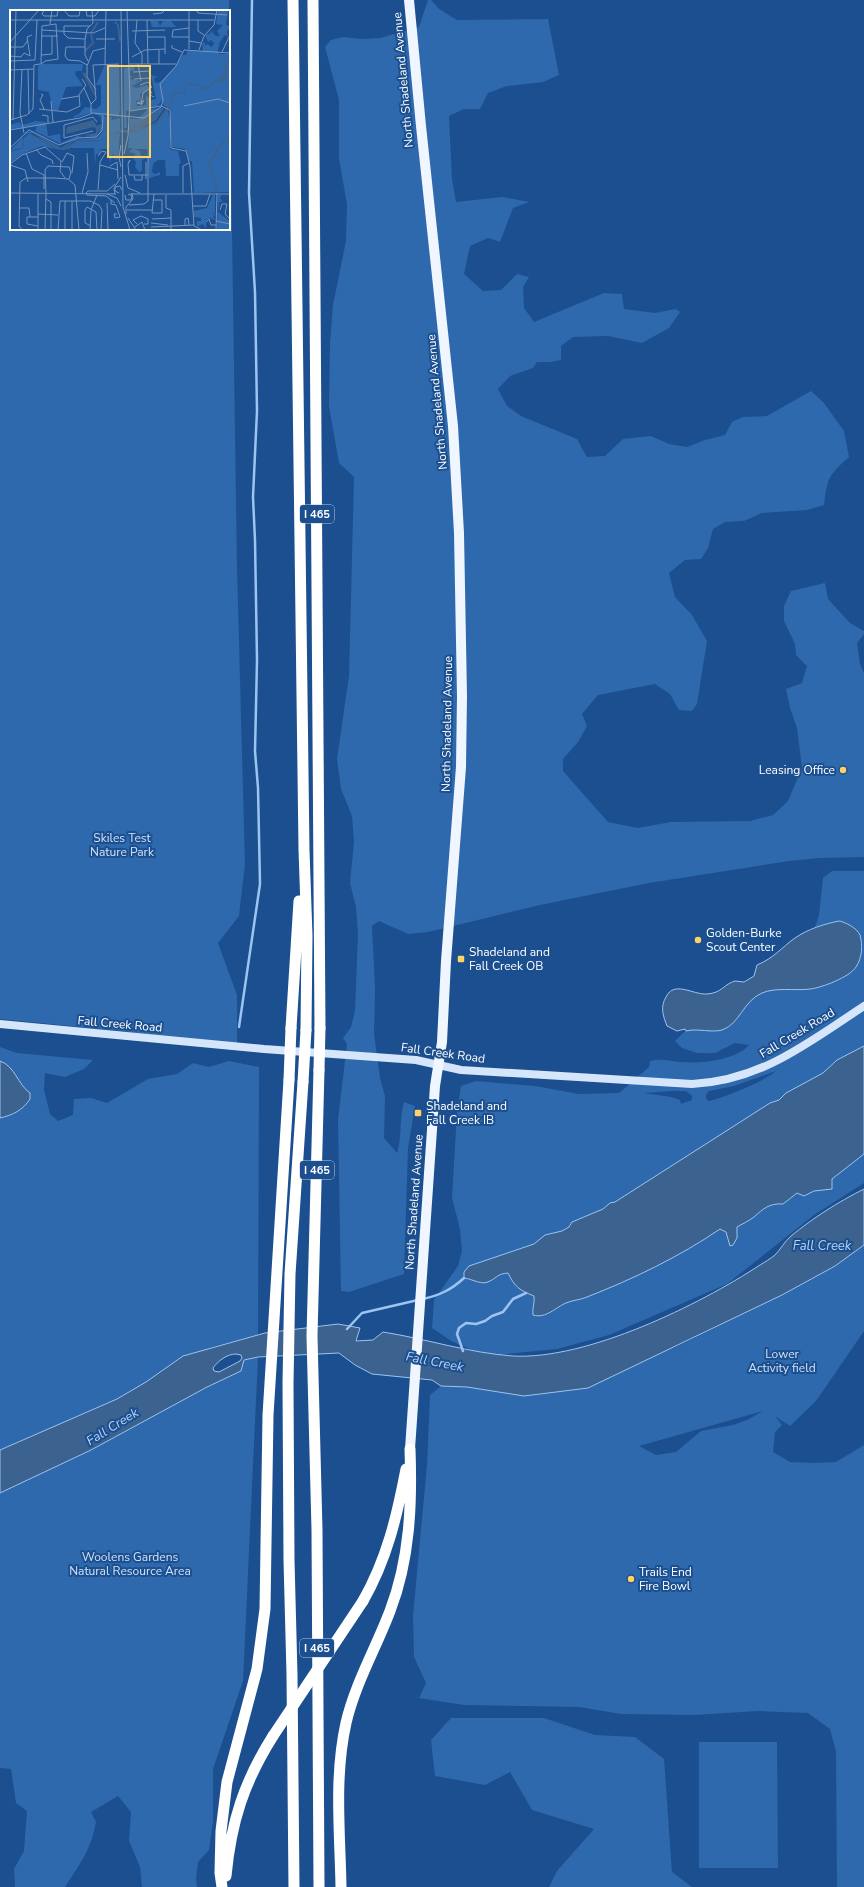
<svg xmlns="http://www.w3.org/2000/svg" width="864" height="1887" font-family="'Nunito Sans',sans-serif">
	<style>
		.green { fill: #2e69ad; fill-rule: evenodd }
		.water { fill: #3c6290; stroke: #9cc4f0; fill-rule: evenodd }
		.lines { fill: none; stroke-linecap: round; stroke-linejoin: round }
		.stream { stroke: #9cc4f0; stroke-width: 2.5 }
		.secondary { stroke: #d6e6fa; stroke-width: 8 }
		.primary { stroke: #f0f6ff; stroke-width: 10 }
		.motorway { stroke: #fff; stroke-width: 11 }
		.motorway-bridge { stroke: #fff; stroke-width: 11 }
		.poi-dot { fill: #ffd166; stroke: #1b4f8f; stroke-width: 1.5 }
		.labels { text-anchor: middle; stroke-width: 4; stroke-linejoin: round; paint-order: stroke }
		.shield { fill: #1b4f8f; stroke: #bbcadd; stroke-width: 1 }
		.shield-label { font-size: 11px; font-weight: bold; fill: #fff }
		.street-label { font-size: 12px; fill: #fff; stroke: #1b4f8f }
		.poi-label { font-size: 12px; fill: #fff; stroke: #1b4f8f; text-anchor: start }
		.park-label { font-size: 12px; fill: #cfe3fa; stroke: #1b4f8f }
		.water-label { font-size: 13px; font-style: italic; fill: #b5d3f5; stroke: #1b4f8f }
		.inset-river { fill: none; stroke: #3c6290; stroke-width: 2 }
		.inset-road { fill: none; stroke: #7695bc; stroke-width: 1 }
		.view { fill: #ffd166; fill-opacity: 0.15; stroke: #ffd166; stroke-width: 2 }
		.inset-edge { fill: none; stroke: #fff; stroke-width: 2 }
	</style>
	<rect width="100%" height="100%" fill="#1b4f8f"/>
	<path class="green" d="M0,0H229V11H11V229H229V28L237,568L245,864L239,916L218,943L237,995V1046L122,1031L0,1019Z
		M428,0H431L439,9L457,20L548,19L559,75L543,82L507,86L488,93L480,109H464L449,116L452,179L456,202L502,197L529,202L513,208L500,242L488,238L470,246L464,274L483,291L501,290L517,274L529,277L523,287L524,308L534,322L604,293L622,294L624,309L655,313L676,309L680,312L669,328L642,343L608,336L573,337L561,346V360L550,362H537L533,368L510,376L498,389L507,406L521,416L577,439L587,457L605,456L623,439L651,436L669,444L687,447L705,440L725,435L732,422L743,417L767,416L811,391L824,403L844,431L849,457C829,475 827,478 824,505L807,510L762,513L744,521L725,522L713,529L708,548L701,559L685,560L669,573L675,597L692,615L707,641L697,704L692,711L679,710L670,694L655,684L598,695L582,714L587,726L578,742L563,759V771L608,822L638,828L671,822L750,821L773,815L788,801L802,768L797,728L790,708L786,689L802,683L807,666L796,655L795,644L784,621V606L791,591L825,583L828,599L850,623L864,631V634L857,643L860,664L864,673V857L819,858L789,861L649,883L540,905L428,932L408,934L379,921L372,926L375,989L374,1034L380,1078L385,1096L384,1138L397,1153C402,1137 399,1120 404,1102L415,1106L408,1148L404,1274L349,1292L341,1291L338,1119L347,1044L343,1038L351,1027L355,1011L358,934L356,907L350,883L354,842L352,816L341,789L337,759L349,676L354,477L339,463L329,406L330,343L333,305L346,241L347,204L339,159V100L325,47L331,40L343,37L361,39L380,38L419,27Z
		M832,871H864V1183L814,1215L727,1284L609,1335L557,1349L486,1356L451,1341L432,1328L434,1300L458,1266L462,1251L460,1229L452,1198L457,1112L461,1086L476,1081L535,1086L579,1094L619,1093L649,1067L650,1061C661,1058 670,1061 681,1062C701,1064 736,1060 749,1045L735,1043L715,1053H697L682,1048L675,1041L689,1027L806,954L819,915L823,878ZM776,1071C765,1081 725,1097 709,1101L706,1099V1095L709,1091L734,1086ZM673,1091H686L692,1096V1100L681,1104L680,1100L671,1097L644,1093Z
		M0,1047L17,1053L93,1060L84,1069L65,1077L45,1073L44,1090L50,1114L58,1121L73,1115L74,1099L91,1098L107,1103L148,1079L177,1074L193,1063L209,1067L229,1061L259,1067L258,1335L212,1347L117,1399L0,1450Z
		M864,1245V1331L816,1401L790,1426L775,1416L782,1425L775,1432L773,1452L790,1462L815,1463L836,1462L864,1445V1887H837L836,1751L830,1729L808,1713L758,1711L695,1715L621,1714L579,1707L464,1705L419,1698L426,1683L414,1657L413,1616L427,1465L430,1395L441,1386L467,1387L674,1348L782,1295L828,1270ZM763,1411L747,1420L733,1425L701,1431L676,1452L656,1455L639,1446Z
		M258,1357L243,1681L213,1769V1821L209,1850L198,1862L196,1879L197,1887H142L140,1867L129,1841L131,1812L118,1796L91,1812L96,1822C91,1850 80,1864 65,1887H15L14,1869L24,1851L27,1811L16,1803L11,1769L0,1768V1493L91,1450L207,1387L241,1371L244,1360Z
		M451,1718H544L595,1735L635,1737L664,1759L672,1872L692,1887H549L557,1871L594,1829L532,1810L510,1772L485,1785L435,1776L431,1740Z
		M699,1742H777L778,1868H699Z"/>
	<path class="water" d="M839,921C845,922 857,928 860,935C863,946 862,958 856,967C850,977 821,988 810,989C794,991 776,987 762,993C743,1001 740,1024 722,1030C711,1033 698,1028 686,1031L685,1029L677,1031L667,1026C663,1016 660,1007 666,997C674,980 693,995 707,994C722,993 724,984 735,981L744,982L754,976L757,965C774,958 781,948 795,938C808,929 824,924 839,921Z
		M864,1046V1154L832,1179V1189L814,1191L804,1196L797,1193L783,1204C769,1203 763,1209 754,1217C749,1221 742,1224 737,1227V1238L733,1245L730,1246L726,1232L720,1229C679,1257 633,1279 587,1297C580,1300 573,1300 566,1303C556,1307 546,1319 533,1315C532,1308 535,1303 534,1296C519,1290 515,1287 508,1273C497,1274 498,1277 490,1281C482,1286 473,1279 464,1278V1272L469,1266L534,1244L545,1235L562,1231L569,1227L572,1222L603,1209L610,1203L615,1202L770,1103L779,1100L786,1093L823,1073L837,1060Z
		M0,1061C15,1066 18,1085 30,1093V1099C23,1110 13,1115 0,1118Z
		M864,1189V1245L835,1266L782,1295L588,1388L524,1396L467,1387L441,1386L432,1380L372,1374L355,1365L339,1353L258,1357L244,1360L241,1371L207,1387L91,1450L0,1493V1450L117,1399L146,1382L183,1356L265,1333L338,1324L360,1328L356,1341L373,1340L383,1332C427,1339 469,1353 513,1356C587,1360 699,1305 760,1265C765,1262 770,1259 775,1255C781,1249 784,1242 791,1236C813,1218 838,1202 864,1189ZM236,1354L241,1355L242,1358L240,1361L219,1372L214,1371L213,1368C218,1361 227,1354 236,1354Z"/>
	<g class="lines">
		<path class="stream" d="M239,1027L260,884L258,788L255,751L257,660L255,540L253,497L257,411L255,292L249,193L252,0
			M423,1299C440,1295 451,1290 464,1278
			M347,1329L362,1313L418,1300
			M463,1351L457,1334L459,1328L466,1323L476,1324L485,1321L492,1316L503,1312L513,1299L526,1293"/>
		<path class="secondary" d="M0,1024L264,1049L416,1060L461,1070L692,1084C761,1081 809,1042 864,1006"/>
		<path class="primary" d="M409,0L421,126L453,426L459,533L462,696L461,767L446,961L442,1042L435,1086L410,1449"/>
		<path class="motorway" d="M293,0L304,850L307,936L306,1030
			M313,0L320,1028
			M291,1028L299,901
			M319,1070L312,1336L317,1530L319,1887
			M363,1601C387,1559 397,1516 406,1469
			M226,1876C231,1822 244,1782 273,1736
			M222,1887L220,1873L221,1831L227,1782L257,1669L265,1609L268,1415L289,1080
			M294,1887L292,1675L289,1560L288,1383L290,1274L303,1082
			M341,1887C340,1832 334,1777 346,1723C355,1684 376,1648 390,1611C410,1559 412,1504 410,1449"/>
		<path class="motorway-bridge" d="M319,1070L320,1028
			M289,1080L291,1028
			M303,1082L306,1030
			M273,1736L363,1601"/>
	</g>
	<g class="poi-dot">
		<circle cx="843" cy="770" r="4"/>
		<circle cx="698" cy="940" r="4"/>
		<rect x="457" y="955" width="8" height="8" rx="2"/>
		<rect x="414" y="1109" width="8" height="8" rx="2"/>
		<circle cx="631" cy="1579" r="4"/>
	</g>
	<g class="labels">
		<g class="shield">
			<rect x="300" y="505" width="34" height="18" rx="3"/>
			<rect x="300" y="1161" width="34" height="18" rx="3"/>
			<rect x="300" y="1639" width="34" height="18" rx="3"/>
		</g>
		<g class="shield-label">
			<text x="317" y="518">I 465</text>
			<text x="317" y="1174">I 465</text>
			<text x="317" y="1652">I 465</text>
		</g>
		<g class="street-label">
			<text transform="translate(403 80) rotate(-95)" y="4">North Shadeland Avenue</text>
			<text transform="translate(437 402) rotate(-95)" y="4">North Shadeland Avenue</text>
			<text transform="translate(447 724) rotate(-89)" y="4">North Shadeland Avenue</text>
			<text transform="translate(120 1024) rotate(5)" y="4">Fall Creek Road</text>
			<text transform="translate(797 1033) rotate(-31)" y="4">Fall Creek Road</text>
			<text transform="translate(443 1053) rotate(8)" y="4">Fall Creek Road</text>
			<text transform="translate(414 1202) rotate(-86)" y="4">North Shadeland Avenue</text>
		</g>
		<g class="poi-label">
			<text x="835" y="774" text-anchor="end">Leasing Office</text>
			<text x="706" y="937">Golden-Burke<tspan x="706" dy="14">Scout Center</tspan></text>
			<text x="469" y="956">Shadeland and<tspan x="469" dy="14">Fall Creek OB</tspan></text>
			<text x="426" y="1110">Shadeland and<tspan x="426" dy="14">Fall Creek IB</tspan></text>
			<text x="639" y="1576">Trails End<tspan x="639" dy="14">Fire Bowl</tspan></text>
		</g>
		<g class="park-label">
			<text x="122" y="842">Skiles Test<tspan x="122" dy="14">Nature Park</tspan></text>
			<text x="782" y="1358">Lower<tspan x="782" dy="14">Activity field</tspan></text>
			<text x="130" y="1561">Woolens Gardens<tspan x="130" dy="14">Natural Resource Area</tspan></text>
		</g>
		<g class="water-label">
			<text x="822" y="1250">Fall Creek</text>
			<text transform="translate(435 1361) rotate(11)" y="5">Fall Creek</text>
			<text transform="translate(112 1426) rotate(-32)" y="5">Fall Creek</text>
		</g>
	</g>
	<g transform="translate(10 10)">
		<rect width="220" height="220" fill="#1b4f8f"/>
		<path d="M208,0L218,1L216,15L220,16L217,22L218,27L215,25L210,32L208,40L209,44H220V182L184,183L182,151H179L175,139L162,137L160,126V139L168,141L171,153L169,154V166H156L155,150H148L143,154L142,162L145,164L150,162V165L139,168L137,139H124L130,141L131,147L137,148L132,150V161L129,162L125,157L126,152L122,147L126,144L119,142L123,138H118L119,123L147,113L157,98L160,110L161,99L153,95L152,90L147,96L116,101L117,118H114V58L124,57L125,60L120,61V66H123L120,69L131,71L122,76L126,78L137,75L139,77L138,81L130,84L131,90L126,91L127,96L136,95V85L141,90L146,89L141,65L148,67L144,68L145,73L150,72L165,57L173,45H176L178,40L193,41L192,34L195,32V36L197,34L202,37L204,33L201,30L198,32L195,25L200,24L201,21L206,26H210L207,21L213,15L206,14ZM140,11H148L150,16L153,11H161L166,17H142ZM32,54H73L72,61H66L65,64L73,76L56,77L48,100H43L39,82L28,80V56ZM95,54H109L110,98L109,107L92,105V116L93,106L102,107L101,110L110,108V121L91,130L64,131L53,139L46,138L23,123H18L13,126L12,138L0,141L17,122H23L51,138L64,130L86,128L90,125L93,121V118L89,125L85,127L73,126L88,124L92,114L90,106L80,103L64,108V106L69,104L75,97L86,99L91,95V75H86ZM154,98L146,110L127,121L119,120L120,109H128L138,99ZM25,111L36,112L38,126L50,124L51,133L67,126H72L51,134L25,121L27,116L0,119V115L9,112L11,115L16,114ZM110,122L108,150L104,149L103,143L100,153L97,139H91L90,144H86L85,155L84,138H59L65,132H85ZM20,123L45,139L32,136L12,144L0,153L3,155L0,159V142L14,138L13,129ZM203,185H205V203L201,204H206L203,207L205,209V214V210L200,208L196,210V219L193,214L187,217V211H191V208L184,207V201L197,198ZM208,185H212L210,188L213,192H209L208,202L220,211V220H207Z" fill="#2e69ad"/>
		<path d="M220,66L215,71L205,72L197,80L191,79L188,75L181,76L177,74L175,83L164,84L162,93L150,111L126,123L110,122L85,132H67L59,139L53,140L46,139L18,124L13,129L14,138L0,142L12,138V130L18,123L53,139L66,131L89,130L111,120L128,121L147,111L159,94L163,82H173L177,73L187,74L196,78L203,71ZM149,100V104L138,114L124,120L120,118ZM83,110L87,116L92,114L87,125H74L86,123V119L84,117L56,124L57,117Z" fill="#3c6290"/>
		<path class="inset-river" d="M105,12L108,15L110,31M81,23L88,12M75,41L83,33L81,24M76,65L74,64L85,85M210,71L217,60L214,57L220,53M207,182L199,151L207,143L206,139L220,127"/>
		<path class="inset-road" d="M34,0L32,4L34,6H47L48,0M54,0L59,6H69L70,0M76,0L77,6H85L89,0M111,0L113,197L120,220M117,0L120,90L118,126M179,0V39M186,0L188,3L217,5M143,4L152,3L155,0M0,10H117M118,10H204M127,10L125,33L132,44V54M137,10L138,54M188,10V21L194,25M40,14L42,0M179,18L163,20L162,27H179M32,20L83,23L95,18M122,21L155,20M31,26H48M138,27H155V44M75,29L58,28L54,24V16H80M86,29H105M179,31L191,33M0,32L29,0M162,35V38L172,42M0,37H13L18,30M75,37H56L55,46L58,50L70,51L77,55M149,40V54M189,40L194,26L204,15L207,0M212,42L220,25M31,45L42,44V26M0,46L11,47L14,43L20,46L17,27L22,25M122,47L135,40L155,39M0,51L25,50L27,10M78,51L75,45V30L77,19L83,13L82,0M95,54L96,0M119,54H166M128,54L131,71M12,59L10,103L14,123M18,59L19,104M0,60L24,59M123,62L140,61M124,69L139,68M130,75L138,72L142,77L133,83L131,95M74,78L81,94M86,80L77,67V56L83,41L95,38M31,84L33,85L30,90L34,99M140,85L142,82H139L140,85L144,87M51,89L69,86M41,91L43,112M133,91L127,93L132,94L134,90M174,96L208,89L220,93M29,99L57,102M120,101L151,96L160,100L161,138L176,141L180,156L184,216L192,220M57,102L70,96L69,85L76,75L72,69M81,103V94L86,89L83,55L109,54M32,105L38,106V113M0,110L17,105L23,99L24,55L30,54H31L34,52L35,51L48,49L46,14L32,16L31,53M3,110L6,0M0,120L70,108L83,103L134,108L151,97L153,90L150,74L166,56L174,40L220,43M54,128V115L83,107L87,112M54,128L83,121M111,135L109,147L111,157M0,138L19,120L49,135L68,128L86,127L92,121L93,105M26,139L31,145L42,150L43,154M16,143L22,159L34,165V179M114,144L118,126M88,146L92,141L96,142L90,152L88,180M52,152L57,143L64,146L62,163M118,153L120,150L118,154L119,165H138M0,154L12,145L35,137L51,151L50,161L55,168M0,155L15,160L18,172M90,155L108,160M100,156L107,152L108,169M115,165L118,178L130,183M124,166L125,170H132V165M136,169V152M0,183L106,184M28,183V220M36,183L35,160L38,156L59,157L61,162L59,169M72,183L78,162L77,143M109,183L105,181V177L110,176L112,180M173,183V156L179,153M97,184L107,188L111,196M105,184L104,178L111,167M120,184H220M115,185L116,190H121L122,186L118,184M156,185V198L161,200V220M36,189L41,192V220M101,190V194L106,195L110,207L105,208L104,204H107M143,190H152V203H142L144,184M55,191V220M62,191V220M97,193L98,220M105,193L96,186L77,185L76,183L78,181H97L105,174M119,195L134,194L138,191V148M183,196H196L200,184M9,198H19L20,207M117,200H142M210,200L212,194H217L215,204L220,209M28,204L48,205M116,204V197L123,189L122,183M28,207H17V214L28,216M118,208L126,220M142,209L161,208M206,211L220,214M196,212L199,209L201,215H206M141,213L158,215M127,214L123,210L131,206L138,209V214H134M175,215V209L178,208L179,215M81,216L75,213V200L77,197L86,202L87,220M125,217L132,212L135,220M141,217L184,215M12,220L9,216L10,172L16,168H44L58,169L65,175L69,220M35,220L36,183M48,220L50,191H80L89,195L92,200L91,219M80,220L81,200L87,185M206,220L207,183"/>
		<path class="view" d="M98,56H140V147H98Z"/>
		<rect width="220" height="220" class="inset-edge"/>
	</g>
</svg>
